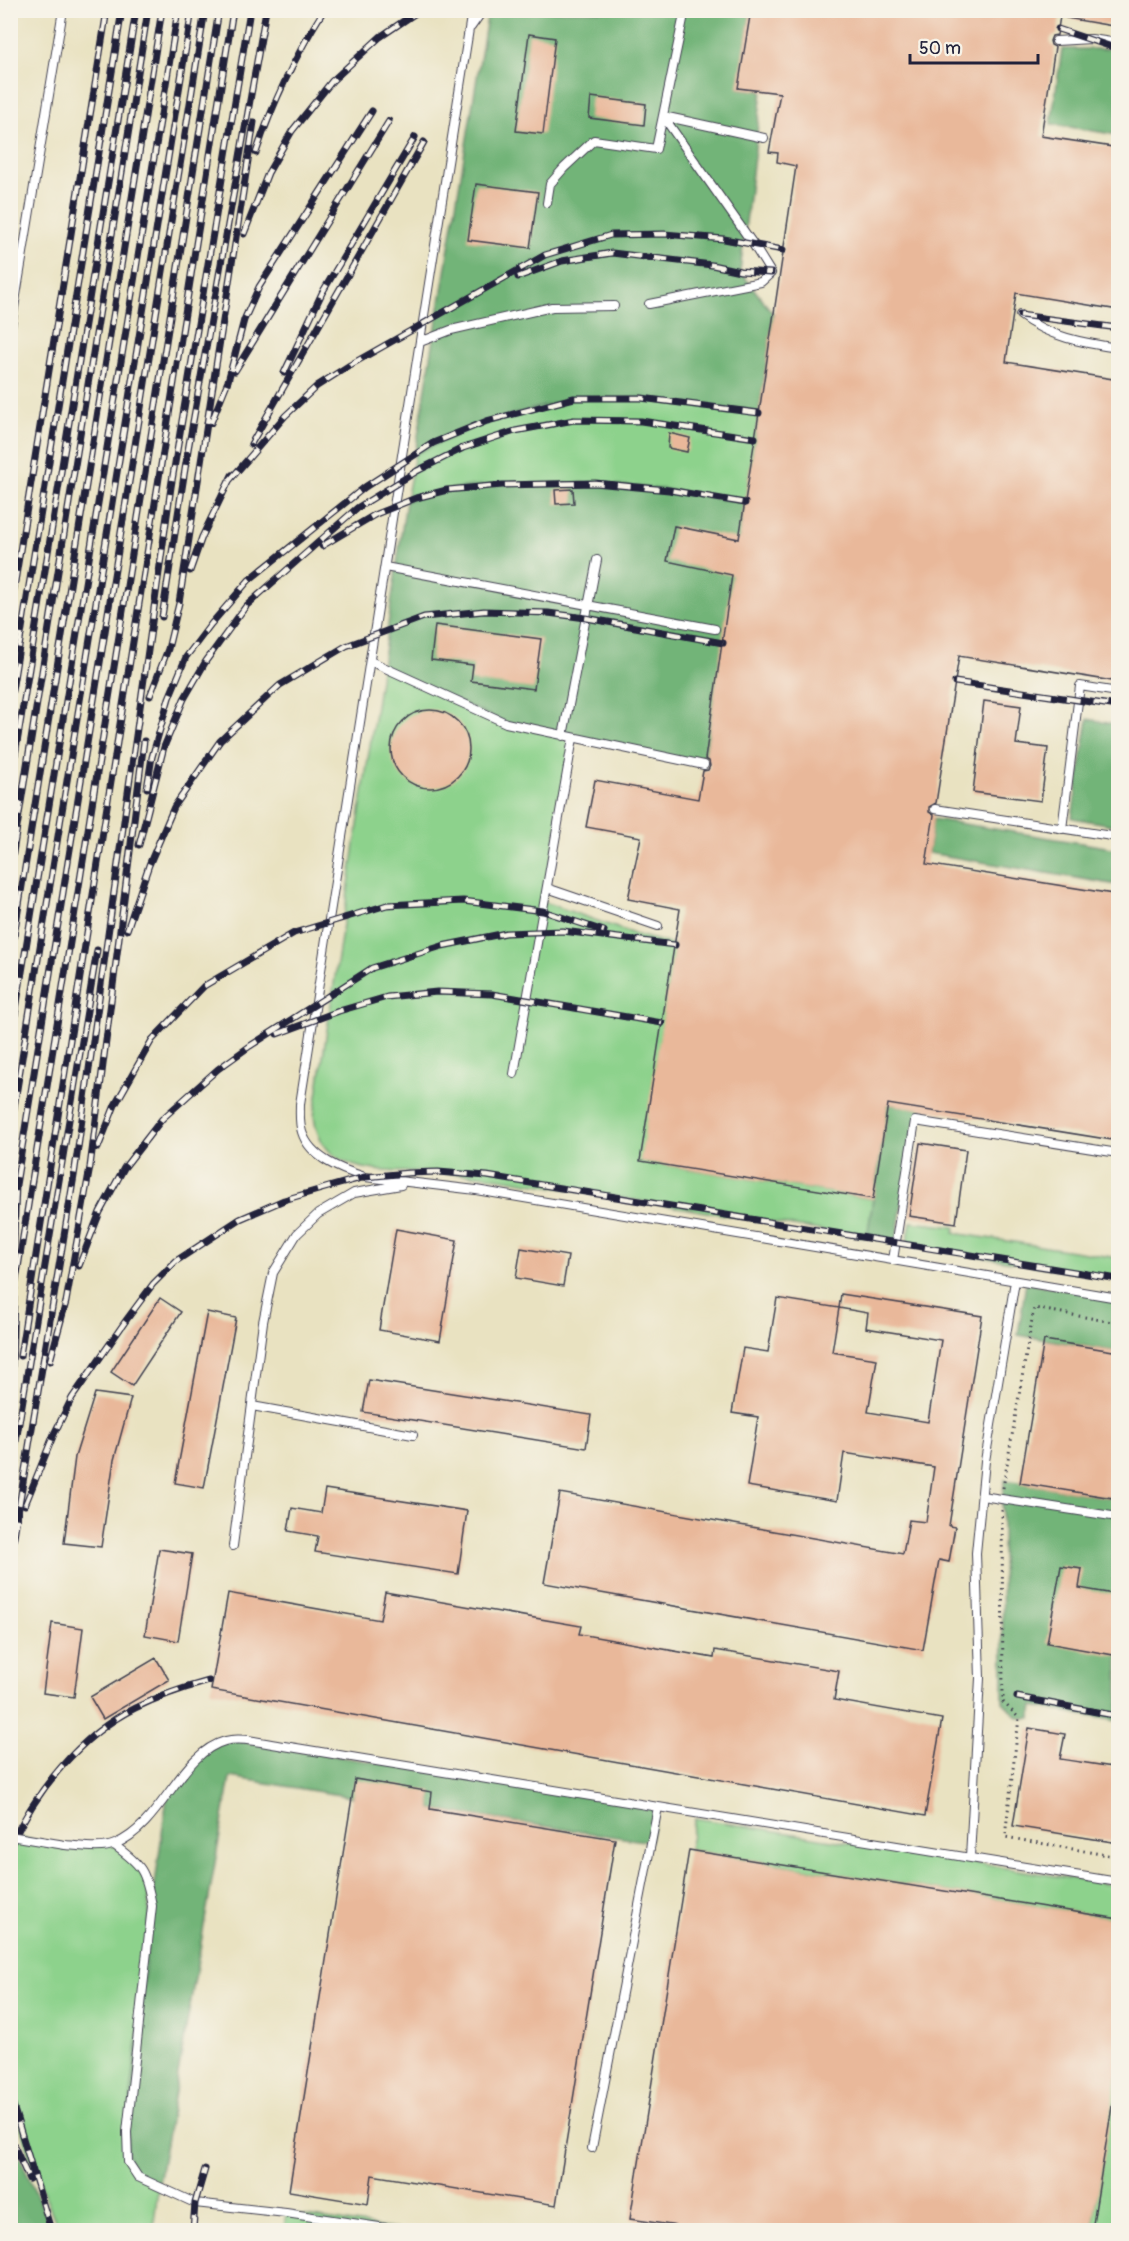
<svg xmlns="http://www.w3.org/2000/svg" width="1129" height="2241" font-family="Pangolin,sans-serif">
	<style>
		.green { fill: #8dd28c; stroke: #587a64; stroke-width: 1.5 }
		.forest { fill: #72b478; stroke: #4a6b5a; stroke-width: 1.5 }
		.building { fill: #e9b89a; fill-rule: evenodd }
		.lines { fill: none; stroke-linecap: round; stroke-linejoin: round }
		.lane-casing { stroke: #403f4f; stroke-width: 10 }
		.path { stroke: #403f4f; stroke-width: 3; stroke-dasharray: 1.5 4.5; stroke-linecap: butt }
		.lane { stroke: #fff; stroke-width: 8 }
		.rail-casing { stroke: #22223b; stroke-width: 7 }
		.rail { stroke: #f7f3e8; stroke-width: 4.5; stroke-dasharray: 14; stroke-linecap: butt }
		.lane-bridge-casing { stroke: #403f4f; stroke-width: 10; stroke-linecap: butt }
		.lane-bridge { stroke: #fff; stroke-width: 8 }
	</style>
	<rect width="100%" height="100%" fill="#f7f3e8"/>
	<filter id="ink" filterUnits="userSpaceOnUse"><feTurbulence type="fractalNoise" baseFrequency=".0167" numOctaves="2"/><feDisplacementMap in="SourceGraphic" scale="12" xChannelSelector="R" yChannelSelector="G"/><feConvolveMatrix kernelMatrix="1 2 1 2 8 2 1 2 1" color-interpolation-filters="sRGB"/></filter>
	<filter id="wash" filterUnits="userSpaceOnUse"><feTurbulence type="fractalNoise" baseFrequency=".008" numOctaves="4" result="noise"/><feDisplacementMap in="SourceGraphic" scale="24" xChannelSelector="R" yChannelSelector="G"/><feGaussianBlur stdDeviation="1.35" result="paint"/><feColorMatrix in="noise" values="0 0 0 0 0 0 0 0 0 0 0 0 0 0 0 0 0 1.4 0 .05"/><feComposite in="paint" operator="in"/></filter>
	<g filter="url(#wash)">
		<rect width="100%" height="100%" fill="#e9e2c1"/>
		<path class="green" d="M574,398H641L759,413L745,503L669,490L595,483L502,485L447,490L406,501L415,454C463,424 519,412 574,398Z
			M382,666L573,738L544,902L637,935L675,945L641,1161L873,1199L867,1238L487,1176C471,1175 454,1173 437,1172C391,1171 320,1179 314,1116Z
			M911,1222L955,1227L954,1233L1118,1258V1279L907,1245Z
			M695,1818L1118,1886V1919L689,1850Z
			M10,1836L65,1845H114L136,1861L148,1884L158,2189L153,2230H59L30,2160L11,2096Z
			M1118,2063V2198L1114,2229L1092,2230Z
			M286,2213L399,2230H284Z"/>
		<path class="forest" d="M488,11H751L739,88L762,91L740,271L774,315L759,413L641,398H574L487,421L415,454Z
			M1062,49H1118V135L1051,124Z
			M595,483L669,490L745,503L704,765L506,723L382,666L406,501C463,479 536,484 595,483Z
			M1088,719L1118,725V826L1072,818Z
			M933,819L1118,849V885L928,853Z
			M888,1104L923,1109L921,1122L915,1121L896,1242L867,1238Z
			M1026,1283L1118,1298V1352L1018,1335Z
			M1005,1480L1118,1499V1721L1033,1706L1031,1718H1019L1003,1702L1002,1498Z
			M224,1741H239L658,1807L650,1842L430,1809L432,1793L352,1797L230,1777L158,2189C127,2171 129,2166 127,2132L152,1906L167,1797L201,1754Z
			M11,2137L48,2221L51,2230H11Z"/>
		<g id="blocks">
			<path class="building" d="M751,10H1061L1057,35L1052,36L1050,41L1051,45L1055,47L1041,136L1119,148V310L1016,293L1006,362L1119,380V682L959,656L936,803L929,807V812L934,815L926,864L1119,895V1141L888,1104L873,1199L640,1161L680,909L628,899L641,837L586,827L595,780L698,799L703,771L708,770L710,766L709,761L705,759L732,575L667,561L674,526L739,539L759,413L796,166L777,162L778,153L769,152L780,93L738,88Z
				M1067,10H1119V27L1066,18Z
				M529,34L555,38L543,134L516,131Z
				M591,97L646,104L644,125L589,118Z
				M476,184L538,192L530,248L468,240Z
				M669,433L690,438L687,452L668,448Z
				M573,489L574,503L556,504L555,490Z
				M435,625L541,639L534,689L471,681L473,665L431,660Z
				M984,701L1021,706L1016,744L1048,748L1041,801L973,792Z
				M391 749a39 39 0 1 1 78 0a39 39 0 1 1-78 0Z
				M920,1143L966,1150L956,1223L909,1216Z
				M396,1229L457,1240L440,1341L379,1330Z
				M521,1248L568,1256L563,1286L516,1278Z
				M841,1294L982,1316L949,1526L955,1527L949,1562L939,1560L923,1650L544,1583L560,1493L903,1554L909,1520L926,1522L934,1467L844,1453L837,1501L747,1486L758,1417L732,1413L743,1348L768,1352L777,1298L839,1308ZM839,1308L868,1313L866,1328L941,1340L928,1422L868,1412L877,1359L832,1352Z
				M160,1298L181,1312L132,1386L111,1372Z
				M207,1312L236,1318L204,1488L175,1483Z
				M1044,1340L1119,1352V1499L1020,1483Z
				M369,1380L591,1415L586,1448L363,1412Z
				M95,1393L131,1398L114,1460L101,1547L64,1543L75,1457Z
				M325,1489L467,1511L458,1574L315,1552L318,1536L288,1531L292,1508L321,1513Z
				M159,1549L192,1554L178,1641L145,1635Z
				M1061,1566L1082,1569L1079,1588L1119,1595V1656L1047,1643Z
				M385,1592L581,1626L579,1634L714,1658L715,1650L839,1671L834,1700L942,1719L925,1816L211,1690L228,1593L380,1620Z
				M52,1623L83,1628L74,1697L43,1693Z
				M156,1658L169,1680L103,1719L90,1697Z
				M1029,1728L1065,1734L1060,1759L1119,1768V1843L1013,1826Z
				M355,1779L432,1792L430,1809L615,1839L556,2205L372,2175L368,2204L289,2191Z
				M689,1850L1119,1919V2063L1092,2230H705L630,2219Z"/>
		</g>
	</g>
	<g filter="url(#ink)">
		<use href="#blocks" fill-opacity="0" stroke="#403f4f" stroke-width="1.5"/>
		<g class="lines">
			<g class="lane-casing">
				<path id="lane" d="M472,10L300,1104C300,1113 299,1123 302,1132C310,1158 342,1170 365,1177L476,1190L1118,1298
					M471,27L483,10
					M1056,41L1091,39L1118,43
					M663,116L764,138
					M547,203L550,184L564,168L594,140L656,149L685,10
					M649,304L761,282L771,273L753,244L663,116
					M1020,315C1049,337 1083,343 1118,348
					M10,332L63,10
					M420,342L451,330L552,307L614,306
					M385,567L715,629
					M370,661L506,723L704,765
					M563,736L597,560
					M935,809L1118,837
					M1062,829L1080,686L1118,692
					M547,888L658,926
					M514,1074L573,738
					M893,1260L915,1121L1118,1153
					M252,1406L413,1435
					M982,1496L1118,1517
					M233,1546L263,1322L273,1273L297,1234L318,1214L354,1193L401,1185
					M65,1845C80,1846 101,1850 115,1844C162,1825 180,1753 225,1741C242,1736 266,1744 284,1746L1118,1882
					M114,1845C142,1865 146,1871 152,1906L127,2132L128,2162L138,2177L195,2203L286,2213L399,2230
					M970,1857L980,1678L976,1553L985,1461L1015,1281
					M592,2148L658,1807"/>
			</g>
			<path class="path" d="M1003,1488L1034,1308L1118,1323
				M1002,1510L1003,1702L1019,1718L1005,1837L1118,1857"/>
			<use href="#lane" class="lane"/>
			<g class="rail-casing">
				<path id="rail" d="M1058,29L1118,49
					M256,153C273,102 295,56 324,10
					M244,234L268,173L292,131L332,81L380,37L420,10
					M518,277L562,261L612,253L712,265L740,271L771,273
					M1020,315L1118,328
					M235,371L389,121
					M284,373L322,293L415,137
					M211,423L228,381L244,320L259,287L372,111
					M251,444L424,142
					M229,481L285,416L317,386L350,365L545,255L611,235L664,234L724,239L783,250
					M322,546L376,514L416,498L447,490L502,485L595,483L669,490L745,503
					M190,571L202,537L232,475
					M10,613L107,10
					M162,617L188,450L266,10
					M955,682L1118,706
					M150,696L168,649L179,603L254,122
					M10,703L122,10
					M10,786L136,10
					M147,788L152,757L169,698L186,657L211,624L249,580L365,487L433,443L487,421L574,398H641L759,413
					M139,845L164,747L184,699L206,661L246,606L357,508L417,471L463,448L515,431L574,420L641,421L755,438
					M10,871L148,10
					M127,930L149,865L174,807L220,741L280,685L346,646L424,617L484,611L548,613L586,618L723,643
					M10,961L162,10
					M277,1034L339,1011L387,997L437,992L492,994L662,1023
					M10,1046L178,10
					M10,1132L192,10
					M98,1148L115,1105L152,1040L204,986L294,933L387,905L463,901L543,911L604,931
					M13,1261L16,1185L205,10
					M79,1266L100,1212L124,1168L162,1119L218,1069L250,1046L372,968L442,946L506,933L563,931L675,945
					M20,1356L233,10
					M50,1361L66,1302L90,1167L144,741
					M10,1436L14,1293L219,10
					M10,1478L97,950
					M25,1505L54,1434L72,1398L127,1319L153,1284L176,1261L240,1219L284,1200L332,1186L365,1177L408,1173L438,1172L487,1176L1118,1279
					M10,1560L74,1176L171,487L250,10
					M1017,1697L1118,1716
					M10,1847C35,1792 80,1735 135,1708C159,1696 183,1688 209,1681
					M10,2096L51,2230
					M10,2137L29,2179
					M193,2230L195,2203L205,2169"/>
			</g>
			<use href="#rail" class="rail"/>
			<g class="lane-bridge-casing">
				<path id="lane-bridge" d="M10,1836L65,1845"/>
			</g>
			<use href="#lane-bridge" class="lane-bridge"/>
		</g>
	</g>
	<rect width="1129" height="2241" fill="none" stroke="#f7f3e8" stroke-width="36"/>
	<path d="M910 54v9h128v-9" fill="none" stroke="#22223b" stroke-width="3"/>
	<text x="919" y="54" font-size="18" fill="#22223b" stroke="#f7f3e8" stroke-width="4.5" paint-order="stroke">50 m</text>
</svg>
